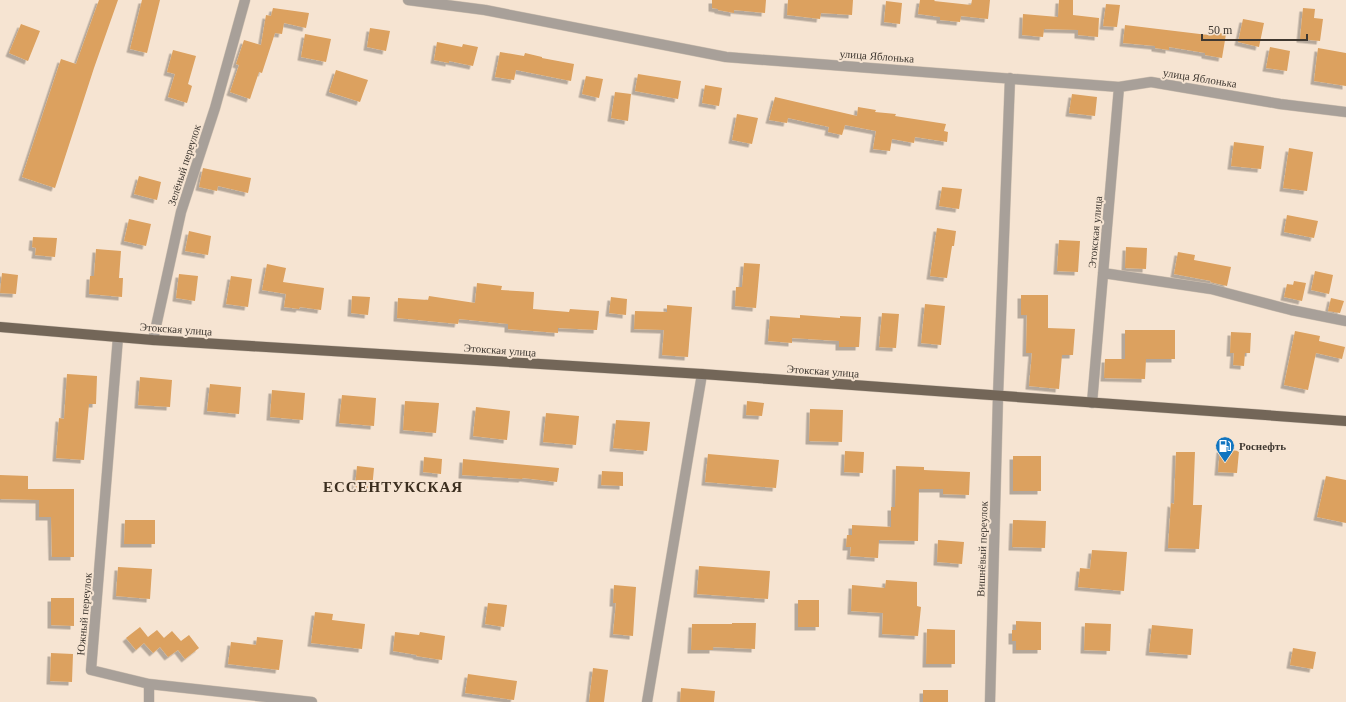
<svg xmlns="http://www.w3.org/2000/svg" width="1346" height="702" font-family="Georgia,serif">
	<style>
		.building { fill: #dca15f; filter: url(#shadow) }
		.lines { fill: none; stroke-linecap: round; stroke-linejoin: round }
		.minor-casing { stroke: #d1c2b2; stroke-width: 11 }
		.major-casing { stroke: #d1c2b2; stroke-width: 11 }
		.minor { stroke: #a8a099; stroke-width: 10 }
		.major { stroke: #736658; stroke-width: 10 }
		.labels { text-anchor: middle; stroke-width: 4; stroke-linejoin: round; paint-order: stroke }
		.street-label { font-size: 11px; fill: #3f3831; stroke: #f6e4d2 }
		.poi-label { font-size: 11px; font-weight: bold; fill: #3f3831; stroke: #f6e4d2; text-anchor: start }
		.district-label { font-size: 15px; font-weight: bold; letter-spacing: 1px; fill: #3b2e1f; stroke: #f6e4d2 }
	</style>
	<defs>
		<filter id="shadow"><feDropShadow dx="-3.5" dy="3.5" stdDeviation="0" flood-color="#0004"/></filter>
	</defs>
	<rect width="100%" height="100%" fill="#f6e4d2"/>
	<path class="building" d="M99,0H118L94,68L55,188L22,177L61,59L76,64Z
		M142,0H160L147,53L130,49Z
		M712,0H766L765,13L734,10V13L718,10V9L712,8Z
		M788,0H853L852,15L821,13L820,19L787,15Z
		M920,0H935L934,1L971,5L972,0H990L988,19L961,16L960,22L940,20V17L918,14Z
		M1059,0H1073V15L1099,18L1098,37L1078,35V30L1044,29L1043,37L1022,35L1023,14L1058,17Z
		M886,1L902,3L900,24L884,22Z
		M1106,4L1120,5L1117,27L1103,26Z
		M273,8L309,13L306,28L284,23L282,34L275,33L262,73L259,72L250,99L230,92L239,65L236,64L244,40L261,45L266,15L271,16Z
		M1303,8L1315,9L1314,18L1323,19L1320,41L1300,39Z
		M1243,19L1264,23L1259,47L1238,42Z
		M21,24L40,31L28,61L9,53Z
		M1125,25L1208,35V31L1226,34L1222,58L1205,55V53L1169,47V50L1155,48V46L1123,43Z
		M370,28L390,31L386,51L367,47Z
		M305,34L331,39L326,62L301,57Z
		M437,42L462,47L463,44L478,47L473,66L449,61V63L434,60Z
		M1270,47L1290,51L1287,71L1266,68Z
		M1318,48L1346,53V86L1314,81Z
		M173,50L196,56L188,84L192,86L187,103L168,97L175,74L167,72Z
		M500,52L524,56L525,53L542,57V58L574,64L571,81L516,70L514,80L495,77Z
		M336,70L368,80L360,102L329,92Z
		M638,74L681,81L678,99L635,91Z
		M586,76L603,79L599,98L582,94Z
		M705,85L722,88L719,106L702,103Z
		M615,92L631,94L628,121L611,118Z
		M1072,94L1097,97L1095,116L1069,113Z
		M775,97L857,116L858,107L876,110L875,112L896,114L895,116L946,124L944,131L948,132L947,142L915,137L914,143L892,139L890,151L873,149L876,131L845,125L842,135L828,132L829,127L788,118L787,123L769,120Z
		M737,114L758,118L752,144L732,140Z
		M1234,142L1264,146L1261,169L1231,166Z
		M1289,148L1313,152L1307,191L1283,188Z
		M203,168L251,178L248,193L218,186L217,191L199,187Z
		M139,176L161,182L157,200L134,194Z
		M942,187L962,189L959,209L939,206Z
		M1287,215L1318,221L1314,238L1284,232Z
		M129,219L151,224L146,246L124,241Z
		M937,228L956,231L954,246H952L947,278L930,276Z
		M189,231L211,236L208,255L185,251Z
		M33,237L57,238L55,257L35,255L36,248L32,247Z
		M1059,240L1080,241L1078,272L1057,271Z
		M1126,247L1147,248L1146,269L1125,268Z
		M96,249L121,251L119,278H123L122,297L89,294L90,276H94Z
		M1178,252L1195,255L1194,260L1231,267L1227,286L1210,282L1211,281L1174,274Z
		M744,263L760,264L756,308L735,306L736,287H742Z
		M267,264L286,268L283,282L324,288L321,310L300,307L299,309L284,307L286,294L262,290Z
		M1315,271L1333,275L1329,294L1311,290Z
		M2,273L18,275L16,294L0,293Z
		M179,274L198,276L195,301L176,298Z
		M231,276L252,279L248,307L226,304Z
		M1294,281L1306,283L1302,301L1284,297L1287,284L1293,285Z
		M477,283L502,286L501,290L534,292L533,309L569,312L570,309L599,311L597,330L558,328V333L508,329V324L459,319L458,324L397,318L398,298L428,300L429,296L475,303Z
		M1021,295H1048V328L1075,329L1073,355H1062L1059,389L1029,386L1032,353H1026L1027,315H1021Z
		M352,296L370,297L368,315L351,313Z
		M611,297L627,299L626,315L609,313Z
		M1331,298L1344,301L1340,313L1328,311Z
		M925,304L945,306L941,345L921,343Z
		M667,305L692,307L688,357L662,355L664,330L634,329L635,311L667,312Z
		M882,313L899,314L896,348L879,347Z
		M800,315L840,318V316L861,317L859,347H839V341L792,338V343L768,341L770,316L800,318Z
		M1125,330H1175V359H1146L1145,379L1104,378L1105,359H1125Z
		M1295,331L1320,336L1319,341L1345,347L1342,359L1316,353L1308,390L1284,385Z
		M1231,332L1251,333L1250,353H1245L1244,366L1233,365L1234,353H1230Z
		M67,374L97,376L96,404H89L84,460L56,458L59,418L64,419Z
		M140,377L172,380L170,407L138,405Z
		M210,384L241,387L239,414L207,411Z
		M272,390L305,393L303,420L270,417Z
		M342,395L376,398L374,426L339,423Z
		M405,401L439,403L436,433L403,430Z
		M747,401L764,403L762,416L746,415Z
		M476,407L510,411L507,440L473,436Z
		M810,409L843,410L842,442L809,441Z
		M546,413L579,416L576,445L543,442Z
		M616,420L650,422L647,451L613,448Z
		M1220,449L1239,451L1237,473L1218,472Z
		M845,451L864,452L863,473L844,472Z
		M1176,452H1195L1193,505H1202L1199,549L1168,548L1171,503L1174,504Z
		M708,454L779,460L776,488L705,482Z
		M1013,456H1041V491H1013Z
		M424,457L442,459L441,474L423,472Z
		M463,459L559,468L557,482L523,478L522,479L462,475Z
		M357,466L374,468L372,489L355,488Z
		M896,466L924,467V470L970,472L969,495L943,494V489H919L918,541L879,540L878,558L850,556L851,547H846L847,535H852V525L891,527V507H895Z
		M602,471L623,472V486L601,485Z
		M0,475L28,476V489H74V557H52L51,517H39V500L0,499Z
		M1326,476L1346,480V523L1317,517Z
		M125,520H155V544H124Z
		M1013,520L1046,521L1045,548L1012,547Z
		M938,540L964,542L962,564L937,562Z
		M1092,550L1127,552L1124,591L1078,587L1080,568L1090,569Z
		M699,566L770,571L768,599L697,594Z
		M118,567L152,569L150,599L116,596Z
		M886,580L917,582V606L921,607L918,636L882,634L883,613L851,611L852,585L885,588Z
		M614,585L636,587L633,636L613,634L616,603H613Z
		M51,598H74V626L51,625Z
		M798,600H819V627H798Z
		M488,603L507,605L504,627L485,624Z
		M315,612L333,614L332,620L365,624L362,649L311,643Z
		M1016,621L1041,622V650H1016V641H1012V630H1016Z
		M732,623H756L755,649L713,647V650H691L692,624H732Z
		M1085,623L1111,624L1110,651L1084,650Z
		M1152,625L1193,629L1191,655L1149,652Z
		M140,627L148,637L157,630L164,638L172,631L181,641L189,635L199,648L185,659L178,650L168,657L160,647L153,653L144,643L136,650L126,638Z
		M927,629L955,630V664H926Z
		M395,632L419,635L420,632L445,636L442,660L416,656L417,655L393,651Z
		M257,637L283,640L279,670L228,664L231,642L256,645Z
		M1293,648L1316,652L1313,669L1290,665Z
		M51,653L73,654L72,682L50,681Z
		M593,668L608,670L604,702H589Z
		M468,674L517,681L514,700L465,693Z
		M681,688L715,691L714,702H680Z
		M923,690H948V702H923Z"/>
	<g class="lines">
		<g class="minor-casing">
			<path id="minor" d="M408,0L485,10L726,57L1119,87L1151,82L1280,104L1346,112
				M1103,273L1211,289L1291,310L1346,321
				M118,337L91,670L149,684L312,702
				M153,340L181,212L215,108L245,0
				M1092,403L1119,87
				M149,684V702
				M647,702L702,374
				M990,702L998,396L1010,78"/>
		</g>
		<g class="major-casing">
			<path id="major" d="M0,327L153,340L702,374L1346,421"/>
		</g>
		<use href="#minor" class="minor"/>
		<use href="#major" class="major"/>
	</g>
	<defs>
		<g id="fuel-pin" transform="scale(1)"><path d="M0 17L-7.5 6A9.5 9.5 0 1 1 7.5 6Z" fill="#1175c0" stroke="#f6e4d2"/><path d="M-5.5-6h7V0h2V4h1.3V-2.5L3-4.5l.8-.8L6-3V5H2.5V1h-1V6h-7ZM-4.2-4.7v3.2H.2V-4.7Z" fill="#fff"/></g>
	</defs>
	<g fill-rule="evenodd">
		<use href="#fuel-pin" x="1225" y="446"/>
	</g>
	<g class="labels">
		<g class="street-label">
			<text transform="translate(877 56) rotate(4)" y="4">улица Яблонька</text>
			<text transform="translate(1200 78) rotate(9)" y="4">улица Яблонька</text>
			<text transform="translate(184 165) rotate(-72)" y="4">Зелёный переулок</text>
			<text transform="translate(1095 232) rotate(-85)" y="4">Этокская улица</text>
			<text transform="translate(176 329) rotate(4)" y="4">Этокская улица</text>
			<text transform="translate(500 350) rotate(4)" y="4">Этокская улица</text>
			<text transform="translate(823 371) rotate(4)" y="4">Этокская улица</text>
			<text transform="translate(982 549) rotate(-88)" y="4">Вишнёвый переулок</text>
			<text transform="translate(84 614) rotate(-85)" y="4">Южный переулок</text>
		</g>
		<g class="poi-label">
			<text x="1239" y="450">Роснефть</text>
		</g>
		<g class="district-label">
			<text x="393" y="492">ЕССЕНТУКСКАЯ</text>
		</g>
	</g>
	<path d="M1202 34v6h105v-6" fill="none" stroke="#3f3831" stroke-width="2"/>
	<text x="1208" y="34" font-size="12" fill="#3f3831" stroke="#f6e4d2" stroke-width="3" paint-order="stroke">50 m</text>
</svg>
